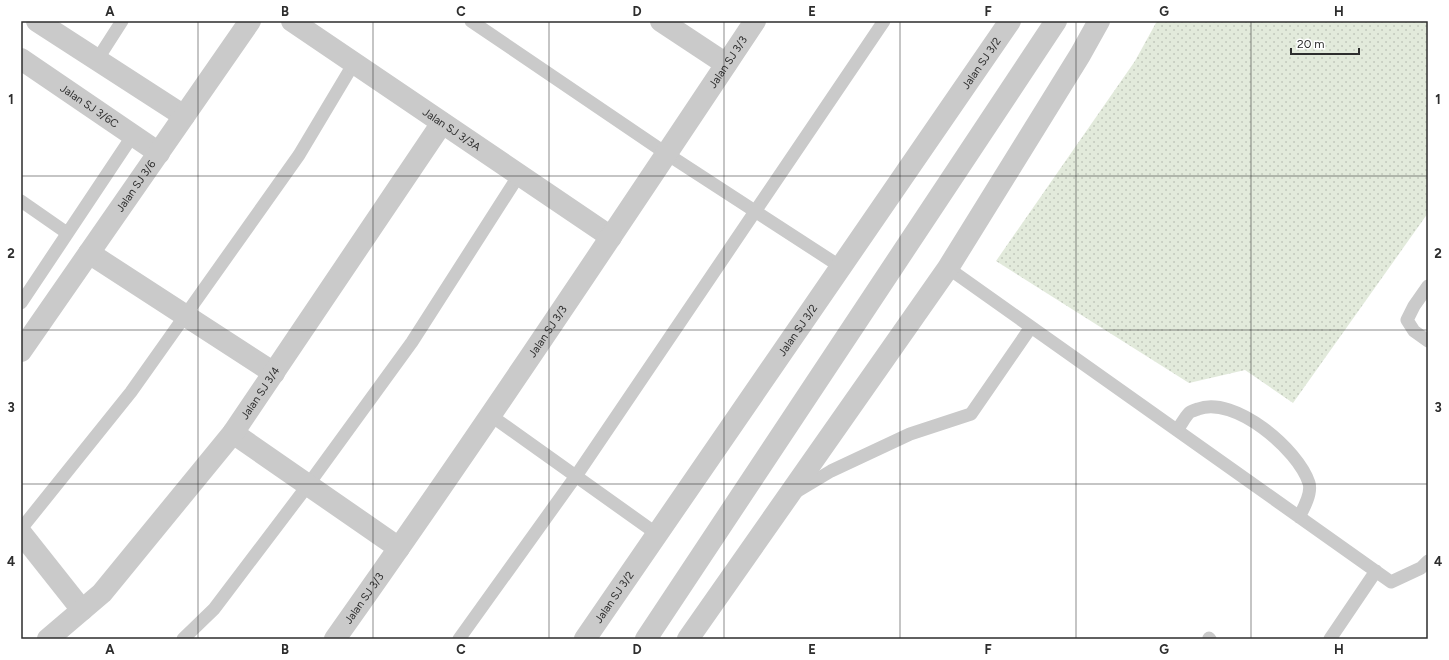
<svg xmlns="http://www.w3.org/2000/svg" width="1449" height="660" font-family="Figtree,sans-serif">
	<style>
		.grass { fill: url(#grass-dots) }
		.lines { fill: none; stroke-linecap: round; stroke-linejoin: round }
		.service { stroke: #cacaca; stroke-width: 13 }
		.minor { stroke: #cacaca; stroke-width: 22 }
		.tertiary { stroke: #cacaca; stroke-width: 22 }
		.grid { fill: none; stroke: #2d2d2d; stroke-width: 1; stroke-opacity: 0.55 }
		.labels { text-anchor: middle; stroke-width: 4; stroke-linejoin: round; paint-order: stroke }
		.street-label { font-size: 11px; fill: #2d2d2d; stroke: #fff }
		.neatline { fill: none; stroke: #2d2d2d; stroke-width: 1.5 }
		.grid-label { font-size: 13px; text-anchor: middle; font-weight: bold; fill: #2d2d2d }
	</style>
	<defs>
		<pattern id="grass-dots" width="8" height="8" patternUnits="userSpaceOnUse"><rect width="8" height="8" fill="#e2eadb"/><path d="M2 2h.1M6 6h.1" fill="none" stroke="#c2c9bc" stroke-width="1.8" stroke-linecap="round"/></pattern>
	</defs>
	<rect width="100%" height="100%" fill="#fff"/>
	<path class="grass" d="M1157,21H1428V213L1293,403L1245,370L1189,383L996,261L1135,61Z"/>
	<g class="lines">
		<path class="service" d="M471,21L667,154L841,267
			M97,60L122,21
			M21,201L67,233
			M948,268L1391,582L1421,568L1428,561
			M1428,286L1414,306L1407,320L1414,331L1428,341
			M21,303L133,135
			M490,415L657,534
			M1177,430C1181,425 1185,417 1189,413C1191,411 1195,410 1198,409C1234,395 1298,449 1309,483C1312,493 1304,508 1299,517
			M796,492L831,471L910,434L971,414L1031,327
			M21,529L131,392L299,155L354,63
			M1209,638L1210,639
			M183,639L214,609L308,485L412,342L519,175
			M459,639L576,476L884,21
			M1330,639L1376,571"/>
		<g class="minor">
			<path d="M37,21L184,116"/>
			<path id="s1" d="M292,21L611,237"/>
			<path d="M661,21L726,64"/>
			<path id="s2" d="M21,59L159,153"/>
			<path d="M89,253L274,373"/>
			<path id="s3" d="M21,351L250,21"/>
			<path d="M233,433L399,548"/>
			<path d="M21,533L82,610"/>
			<path id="s4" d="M48,639L102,593L233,433L442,123"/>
			<path id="s5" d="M335,639C479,436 617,228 755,21"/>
			<path id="s6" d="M585,639L1010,21"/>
		</g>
		<path class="tertiary" d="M646,639L1056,21
			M688,639L948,268L1080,55L1099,21"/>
	</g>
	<path class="grid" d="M198,21V639M373,21V639M549,21V639M724,21V639M900,21V639M1076,21V639M1251,21V639M21,176H1428M21,330H1428M21,484H1428"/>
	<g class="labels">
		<g class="street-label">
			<text dy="4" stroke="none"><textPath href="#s5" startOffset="698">Jalan SJ 3/3</textPath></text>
			<text dy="4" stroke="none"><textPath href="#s6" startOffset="699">Jalan SJ 3/2</textPath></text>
			<text dy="4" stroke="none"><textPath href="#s2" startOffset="83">Jalan SJ 3/6C</textPath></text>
			<text dy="4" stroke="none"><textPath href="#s1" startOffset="193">Jalan SJ 3/3A</textPath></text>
			<text dy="4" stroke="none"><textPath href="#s3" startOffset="201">Jalan SJ 3/6</textPath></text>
			<text dy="4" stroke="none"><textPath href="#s6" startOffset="375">Jalan SJ 3/2</textPath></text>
			<text dy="4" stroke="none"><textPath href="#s5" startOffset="374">Jalan SJ 3/3</textPath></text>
			<text dy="4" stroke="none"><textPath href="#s4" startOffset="326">Jalan SJ 3/4</textPath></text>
			<text dy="4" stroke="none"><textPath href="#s6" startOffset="51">Jalan SJ 3/2</textPath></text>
			<text dy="4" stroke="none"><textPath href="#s5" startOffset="50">Jalan SJ 3/3</textPath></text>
		</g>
	</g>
	<rect width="1449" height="660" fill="none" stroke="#ffffff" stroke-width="44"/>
	<path d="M1291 48v6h68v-6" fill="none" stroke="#2d2d2d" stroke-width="2"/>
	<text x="1297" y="48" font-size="12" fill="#2d2d2d" stroke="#ffffff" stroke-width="3" paint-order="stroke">20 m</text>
	<rect x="22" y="22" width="1405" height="616" class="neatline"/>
	<g class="grid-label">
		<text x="110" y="16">A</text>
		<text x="285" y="16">B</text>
		<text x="461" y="16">C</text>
		<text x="637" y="16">D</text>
		<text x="812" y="16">E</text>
		<text x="988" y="16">F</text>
		<text x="1164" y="16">G</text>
		<text x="1339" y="16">H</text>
		<text x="11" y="104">1</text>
		<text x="1438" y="104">1</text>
		<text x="11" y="258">2</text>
		<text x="1438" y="258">2</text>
		<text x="11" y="412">3</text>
		<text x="1438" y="412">3</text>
		<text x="11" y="566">4</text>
		<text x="1438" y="566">4</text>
		<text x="110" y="654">A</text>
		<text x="285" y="654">B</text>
		<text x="461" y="654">C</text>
		<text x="637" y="654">D</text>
		<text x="812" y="654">E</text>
		<text x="988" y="654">F</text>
		<text x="1164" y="654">G</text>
		<text x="1339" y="654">H</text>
	</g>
</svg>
